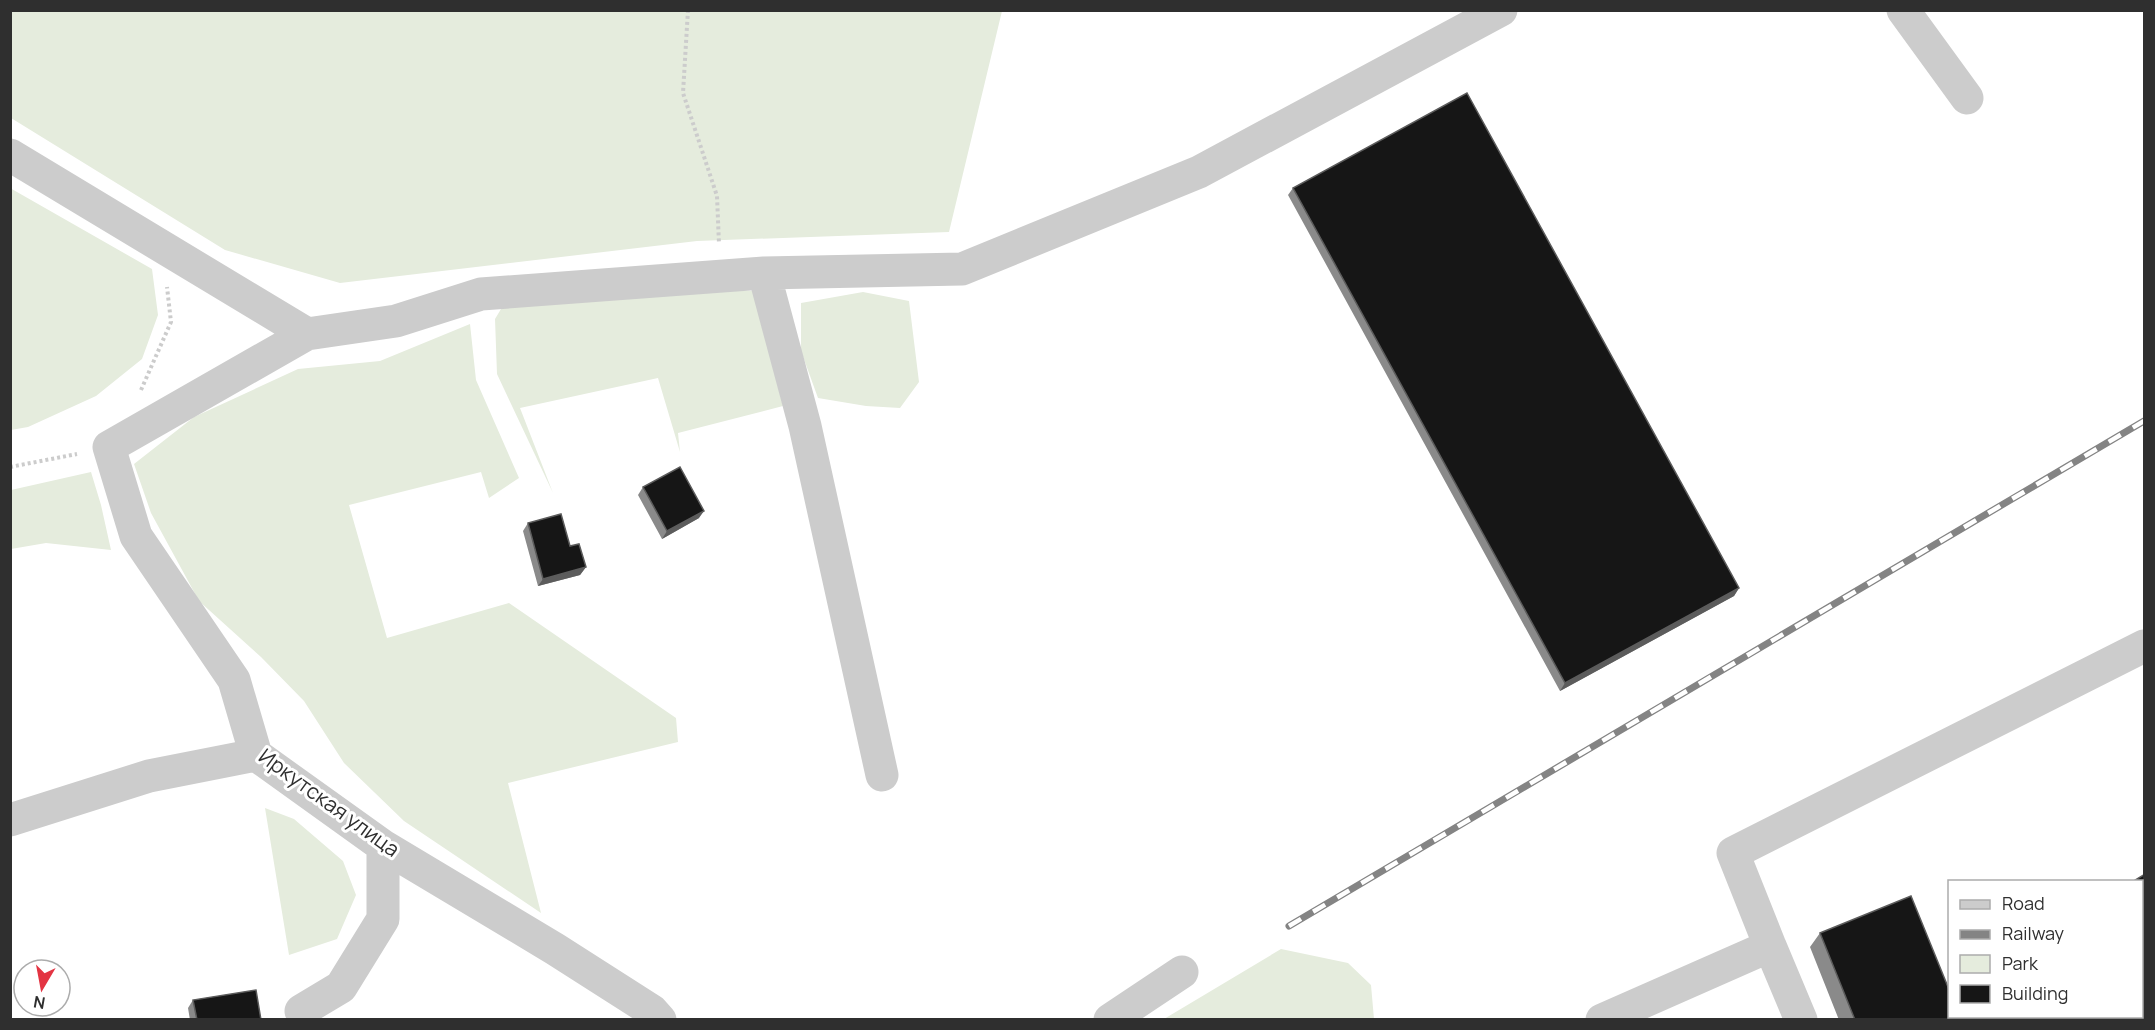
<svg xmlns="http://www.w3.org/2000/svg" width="2155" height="1030" font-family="Manrope,sans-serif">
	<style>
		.green { fill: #e5ecdd }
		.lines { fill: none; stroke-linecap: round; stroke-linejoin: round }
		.path { stroke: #ccc; stroke-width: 4; stroke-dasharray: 3 3; stroke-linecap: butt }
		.minor { stroke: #ccc; stroke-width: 33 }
		.rail-casing { stroke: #848484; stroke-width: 7 }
		.rail { stroke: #fff; stroke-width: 4.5; stroke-dasharray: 14; stroke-linecap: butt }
		.wall { fill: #8a8a8a }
		.shaded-wall { fill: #5c5c5c }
		.building { fill: #161616; stroke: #5c5c5c; stroke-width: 1.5 }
		.labels { text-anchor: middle; stroke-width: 6; stroke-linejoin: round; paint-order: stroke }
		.street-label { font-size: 21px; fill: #2f2f2f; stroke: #fff }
	</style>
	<rect width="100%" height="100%" fill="#fff"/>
	<path class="green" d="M10,11L11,10L1002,11L949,232L697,241L340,283L225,250L11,118Z
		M10,188L152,269L158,315L142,359L96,396L28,427L11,430Z
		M702,288L753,291L783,406L678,433L680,452L658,378L520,408L553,493L497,374L495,319L504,304Z
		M863,292L909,301L919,382L900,408L866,406L818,398L801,351V303Z
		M470,324L476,380L519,478L489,498L481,472L349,505L387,638L509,603L676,718L678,742L508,783L541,913L404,821L344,763L304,701L261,657L199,601L151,513L134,464L194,417L298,369L380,361Z
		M91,472L101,505L111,550L46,543L11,549V490Z
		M265,808L294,819L343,861L356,895L337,939L289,955Z
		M1281,949L1348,963L1371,985L1374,1019H1164Z"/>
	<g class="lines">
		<path class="path" d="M688,10L683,93L717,196L719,244
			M141,390L171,322L167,287
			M10,467L77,454"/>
		<path class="minor" d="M1903,10L1967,98
			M10,155L307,334
			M764,273L805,426L882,775
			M10,820L149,776L256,755
			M1770,946L1733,853L2144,646
			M301,1011L341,987L383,919V846
			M2102,1016L2103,1020
			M660,1020L652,1011L555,949L383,846L256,755L234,680L136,536L109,447L307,334L396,321L481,294L764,273L962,269L1199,172L1501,10
			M1110,1020L1182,972
			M1602,1020L1770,946L1801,1020"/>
		<g class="rail-casing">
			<path id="rail" d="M1289,926L2144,421"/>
		</g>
		<use href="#rail" class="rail"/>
	</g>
	<path class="wall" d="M1293,188L1739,588L1734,596L1560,691L1288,195Z
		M643,487L699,518L662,539L638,495Z
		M528,523L570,546L586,567L580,575L538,586L523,531Z
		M2145,874V986L2142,981V882Z
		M1820,933L1960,1020H1839L1810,947Z
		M193,1000L261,1020H190L188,1008Z"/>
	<path class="shaded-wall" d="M704,511L699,518L662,539L667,531Z
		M586,567L580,575L538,586L543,579Z
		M1739,588L1734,596L1560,691L1565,683Z"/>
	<path class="building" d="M1467,93L1739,588L1565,683L1293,188Z
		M680,467L704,511L667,531L643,487Z
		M561,514L570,546L579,544L586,567L543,579L528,523Z
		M2145,874V956L2142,952V882H2132Z
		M1911,896L1950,992V1017H1959L1960,1020H1855L1820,933Z
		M256,990L261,1020H197L193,1000Z"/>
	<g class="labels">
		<g class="street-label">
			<text transform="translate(329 803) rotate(36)" y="7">Иркутская улица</text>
		</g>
	</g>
	<rect width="2155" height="1030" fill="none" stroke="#2f2f2f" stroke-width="24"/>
	<rect x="1948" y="880" width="195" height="138" fill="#ffffff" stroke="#acacac" stroke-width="1.5"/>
	<rect x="1960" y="900" width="30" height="9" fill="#cccccc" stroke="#acacac" stroke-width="1.5"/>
	<text x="2002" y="910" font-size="18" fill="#2f2f2f">Road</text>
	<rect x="1960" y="930" width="30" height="9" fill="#848484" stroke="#acacac" stroke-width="1.5"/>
	<text x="2002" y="940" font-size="18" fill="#2f2f2f">Railway</text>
	<rect x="1960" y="955" width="30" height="18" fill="#e5ecdd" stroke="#acacac" stroke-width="1.5"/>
	<text x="2002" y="970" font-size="18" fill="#2f2f2f">Park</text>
	<rect x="1960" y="985" width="30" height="18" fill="#161616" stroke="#acacac" stroke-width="1.5"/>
	<text x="2002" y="1000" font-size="18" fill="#2f2f2f">Building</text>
	<g transform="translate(42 988) rotate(190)"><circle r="28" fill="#ffffff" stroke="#acacac" stroke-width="1.5"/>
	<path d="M0-4.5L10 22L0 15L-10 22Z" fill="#e33442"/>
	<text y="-9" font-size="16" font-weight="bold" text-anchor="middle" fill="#2f2f2f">N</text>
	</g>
</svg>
